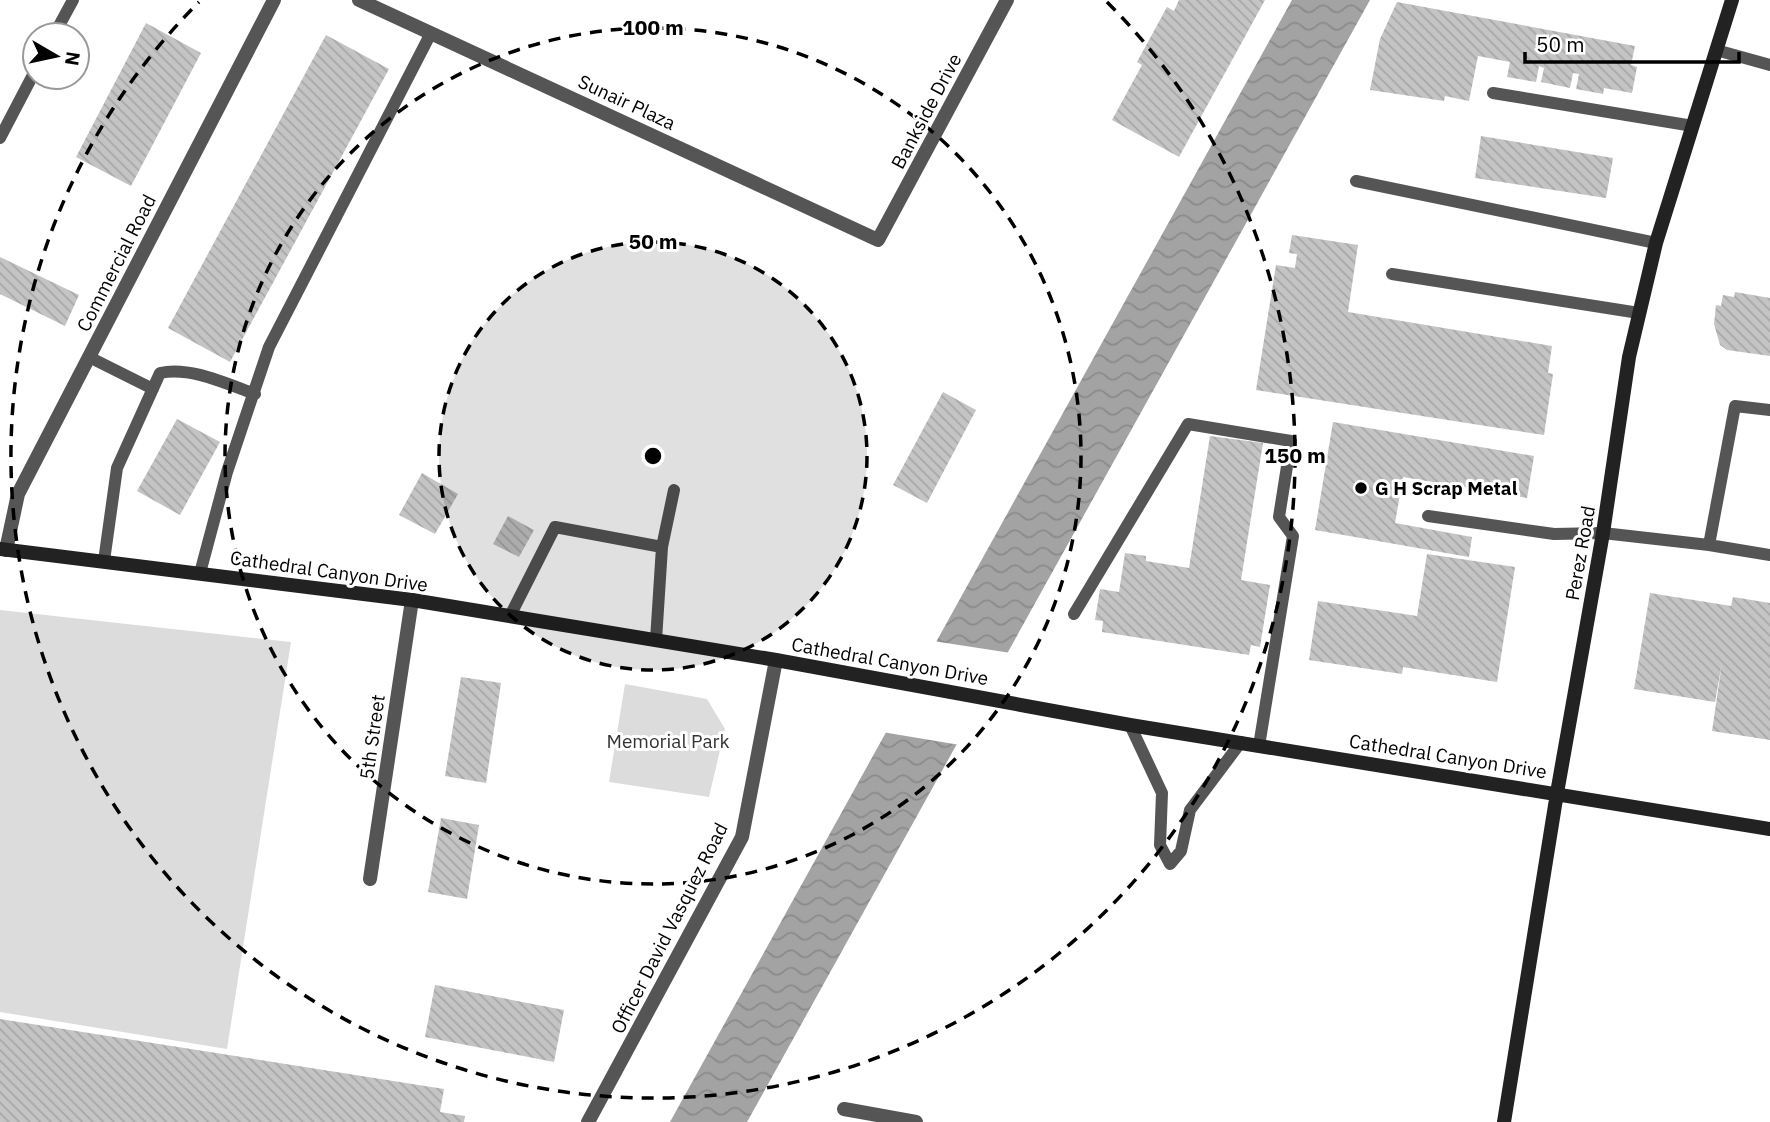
<svg xmlns="http://www.w3.org/2000/svg" width="1770" height="1122" font-family="'IBM Plex Sans',sans-serif">
	<style>
		.green { fill: #dcdcdc }
		.water { fill: url(#water-waves) }
		.pier { fill: #fff }
		.building { fill: url(#building-back-hatch) }
		.lines { fill: none; stroke-linecap: round; stroke-linejoin: round }
		.lane { stroke: #555; stroke-width: 12 }
		.street { stroke: #555; stroke-width: 14 }
		.secondary { stroke: #222; stroke-width: 14 }
		.ring { fill: none; stroke: #000; stroke-width: 3.5; stroke-dasharray: 12 9 }
		.poi-dot { fill: #000; stroke: #fff; stroke-width: 2.5 }
		.labels { text-anchor: middle; stroke-width: 6; stroke-linejoin: round; paint-order: stroke }
		.street-label { font-size: 19px; fill: #000; stroke: #fff }
		.poi-label { font-size: 19px; font-weight: bold; fill: #000; stroke: #fff; text-anchor: start }
		.park-label { font-size: 19px; fill: #333; stroke: #fff }
		.centre { fill: #000; stroke: #fff; stroke-width: 3.5 }
		.ring-label { font-size: 21px; text-anchor: middle; font-weight: bold; fill: #000; stroke: #fff; stroke-width: 6; stroke-linejoin: round; paint-order: stroke }
	</style>
	<defs>
		<pattern id="water-waves" width="16" height="10" patternUnits="userSpaceOnUse" patternTransform="scale(1.75)"><rect width="16" height="10" fill="#a3a3a3"/><path d="M0 5q4-4 8 0t8 0" fill="none" stroke="#8b8b8b"/></pattern>
		<pattern id="building-back-hatch" width="6" height="6" patternUnits="userSpaceOnUse" patternTransform="scale(1.75)"><rect width="6" height="6" fill="#c4c4c4"/><path d="M-1 5l2 2M0 0l6 6M5-1l2 2" fill="none" stroke="#a7a7a7"/></pattern>
	</defs>
	<rect width="100%" height="100%" fill="#fff"/>
	<path class="green" d="M0,610L291,642L227,1049L0,1012Z
		M625,684L707,699L725,729L709,797L609,782Z"/>
	<path class="water" d="M1292,0H1370L747,1122H670Z"/>
	<path class="pier" d="M933,641L1011,653L960,745L882,732Z"/>
	<path class="building" d="M1179,0H1265L1179,157L1112,120L1142,65L1137,62L1167,7L1174,11Z
		M1397,2L1635,46L1631,65L1637,67L1632,93L1604,88L1603,94L1576,89L1579,74L1573,73L1570,88L1541,82L1544,68L1539,66L1536,82L1507,77L1510,62L1478,56L1469,101L1445,96L1444,101L1370,90L1380,39Z
		M146,23L201,53L131,186L76,157Z
		M326,35L389,69L230,362L168,328Z
		M1481,136L1613,158L1606,198L1475,178Z
		M1292,235L1358,245L1348,312L1552,346L1548,373L1553,374L1544,435L1256,390L1276,265L1295,268L1297,254L1289,253Z
		M0,257L79,295L65,326L0,294Z
		M1735,292L1770,298V356L1727,350L1720,345L1714,324L1716,305L1721,306L1723,295L1734,297Z
		M943,392L976,410L927,503L893,485Z
		M177,419L220,442L180,515L137,491Z
		M1333,422L1534,456L1527,498L1403,477L1395,523L1472,537L1469,557L1315,530Z
		M1210,436L1263,443L1241,580L1270,585L1260,647L1251,645L1249,655L1102,632L1103,621L1095,620L1100,589L1119,592L1125,553L1146,556V561L1189,568Z
		M422,473L458,494L435,534L399,515Z
		M508,516L534,530L519,557L493,544Z
		M1427,554L1515,567L1497,682L1403,667L1402,674L1309,660L1318,601L1417,616Z
		M1650,593L1731,606L1733,597L1770,603V740L1712,731L1722,663L1715,702L1634,689Z
		M461,677L501,683L486,783L445,776Z
		M441,818L479,825L467,899L428,892Z
		M435,985L564,1010L554,1062L425,1037Z
		M0,1019L444,1089L440,1112L465,1116L464,1122H0Z"/>
	<g class="lines">
		<path class="lane" d="M54,35L73,0
			M1716,50L1770,65
			M1493,93L1693,126
			M0,138L35,71
			M1356,181L1656,243
			M1392,274L1639,313
			M89,357L153,389
			M1428,516L1554,534L1603,533L1709,545L1770,555
			M1709,545L1735,406L1770,410
			M104,561L117,468L160,373C190,366 227,384 255,394
			M200,573L227,472L269,347L431,33
			M1074,614L1188,424L1291,441L1279,517L1293,536L1259,746
			M510,616L555,527L662,547
			M656,640L662,547L674,490
			M1130,725L1162,793L1160,845L1170,864L1181,851L1190,810L1241,742"/>
		<path class="street" d="M359,0L878,240L1007,0
			M6,550L18,494L274,0
			M370,879L412,600
			M844,1109L916,1122
			M588,1122L742,837L776,660"/>
		<path class="secondary" d="M0,549L412,600L776,660L1130,725L1770,829
			M1504,1122L1557,793L1603,533L1629,357L1656,243L1732,0"/>
	</g>
	<circle cx="653" cy="456" r="214" fill="#000" fill-opacity=".12"/>
	<g class="ring">
		<circle cx="653" cy="456" r="214"/>
		<circle cx="653" cy="456" r="428"/>
		<path d="M1107 2A642 642 0 1 1 199 2"/>
	</g>
	<circle class="poi-dot" cx="1361" cy="488" r="7"/>
	<g class="labels">
		<g class="street-label">
			<text transform="translate(627 102) rotate(25)" y="7">Sunair Plaza</text>
			<text transform="translate(926 111) rotate(-62)" y="7">Bankside Drive</text>
			<text transform="translate(116 263) rotate(-63)" y="7">Commercial Road</text>
			<text transform="translate(1580 553) rotate(-80)" y="7">Perez Road</text>
			<text transform="translate(329 571) rotate(8)" y="7">Cathedral Canyon Drive</text>
			<text transform="translate(890 661) rotate(10)" y="7">Cathedral Canyon Drive</text>
			<text transform="translate(372 737) rotate(-82)" y="7">5th Street</text>
			<text transform="translate(1448 756) rotate(9)" y="7">Cathedral Canyon Drive</text>
			<text transform="translate(669 928) rotate(-63)" y="7">Officer David Vasquez Road</text>
		</g>
		<g class="poi-label">
			<text x="1375" y="495">G H Scrap Metal</text>
		</g>
		<g class="park-label">
			<text x="668" y="748">Memorial Park</text>
		</g>
	</g>
	<circle cx="653" cy="456" r="10" class="centre"/>
	<g class="ring-label">
		<text x="653" y="35">100 m</text>
		<text x="653" y="249">50 m</text>
		<text x="1295" y="463">150 m</text>
	</g>
	<g transform="translate(56 56) rotate(99)"><circle r="33" fill="#ffffff" stroke="#999999" stroke-width="2"/>
	<path d="M0-5L12 26L0 18L-12 26Z" fill="#000000"/>
	<text y="-10" font-size="19" font-weight="bold" text-anchor="middle" fill="#000000">N</text>
	</g>
	<path d="M1525 52v10h214v-10" fill="none" stroke="#000000" stroke-width="3.5"/>
	<text x="1536" y="52" font-size="21" fill="#000000" stroke="#ffffff" stroke-width="5" paint-order="stroke">50 m</text>
</svg>
